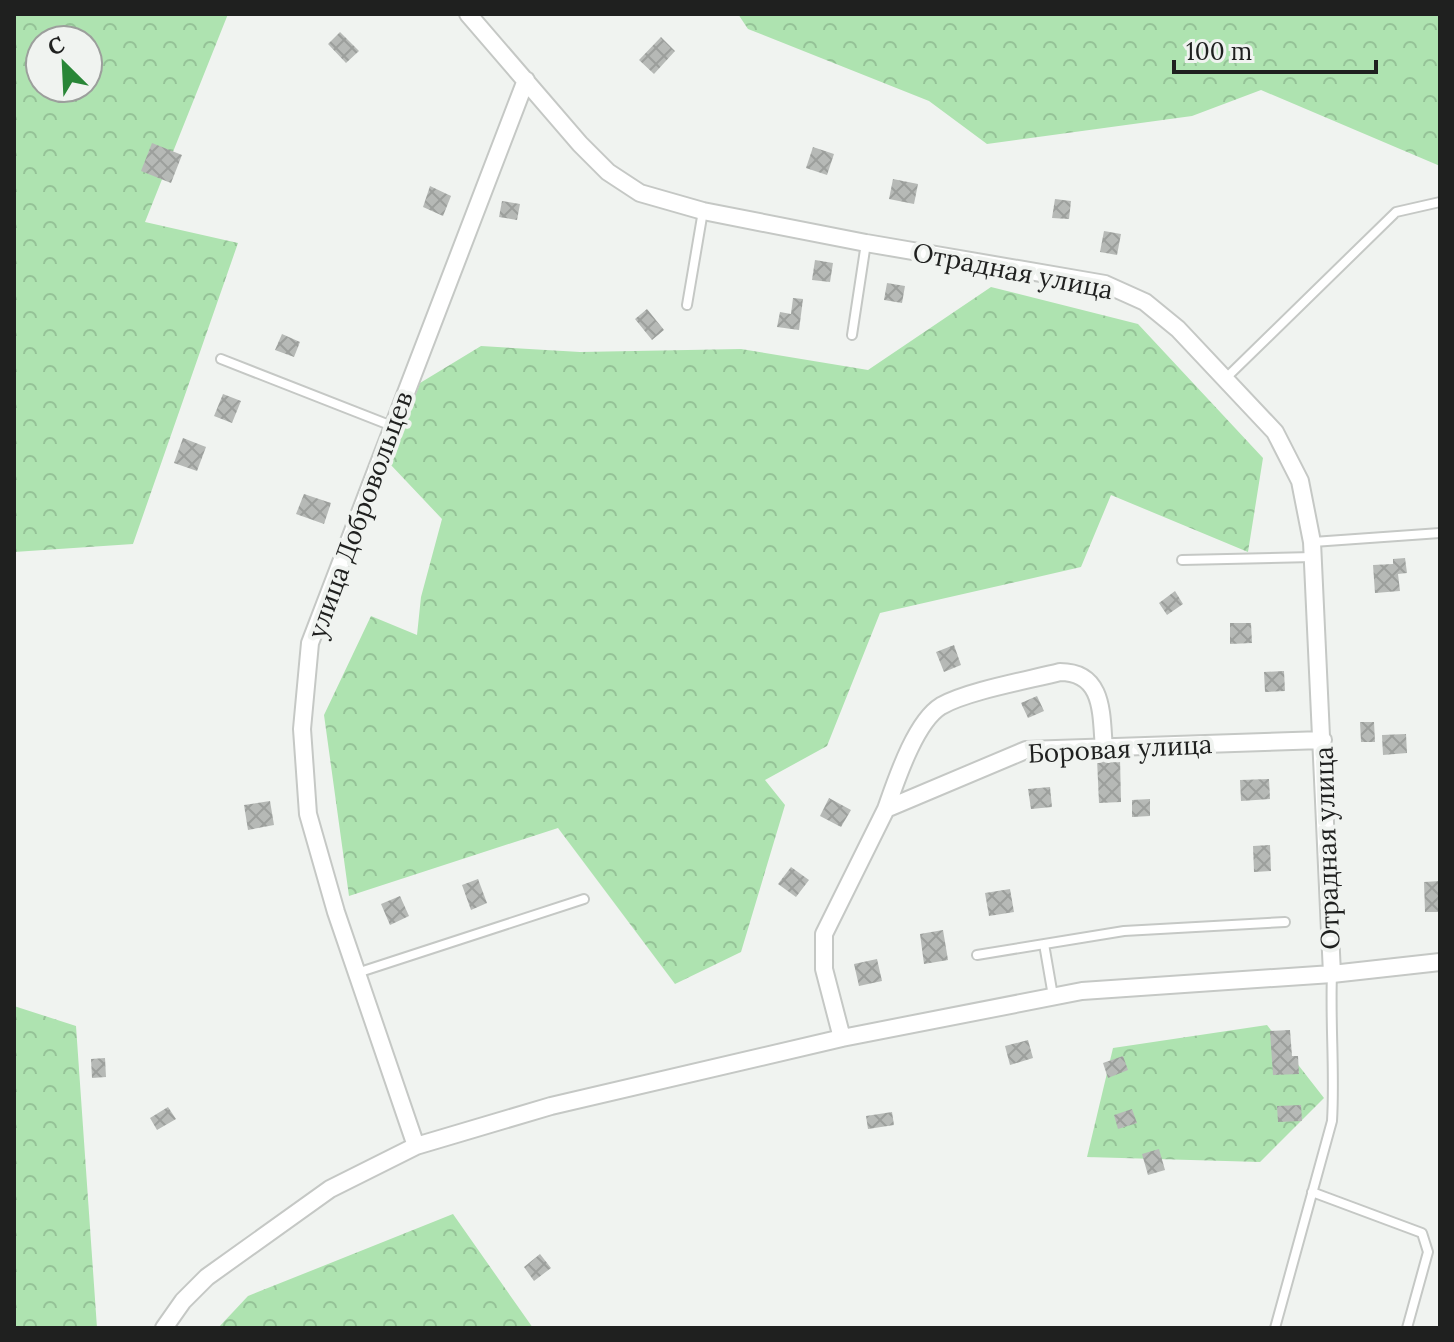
<svg xmlns="http://www.w3.org/2000/svg" width="1454" height="1342" font-family="Lora,serif">
	<style>
		.forest { fill: url(#forest-crowns); fill-rule: evenodd }
		.building { fill: url(#building-cross-hatch) }
		.lines { fill: none; stroke-linecap: round; stroke-linejoin: round }
		.lane-casing { stroke: #c5c8c5; stroke-width: 12 }
		.street-casing { stroke: #c5c8c5; stroke-width: 20 }
		.lane { stroke: #fff; stroke-width: 8 }
		.street { stroke: #fff; stroke-width: 16 }
		.labels { text-anchor: middle; stroke-width: 8; stroke-linejoin: round; paint-order: stroke }
		.street-label { font-size: 26px; fill: #1f201f; stroke: #f0f3f0 }
	</style>
	<defs>
		<pattern id="forest-crowns" width="20" height="18" patternUnits="userSpaceOnUse" patternTransform="scale(2)"><rect width="20" height="18" fill="#aee3b0"/><path d="M2 6a3 3 0 1 1 6 0M12 15a3 3 0 1 1 6 0" fill="none" stroke="#95c297"/></pattern>
		<pattern id="building-cross-hatch" width="8" height="8" patternUnits="userSpaceOnUse" patternTransform="scale(2)"><rect width="8" height="8" fill="#b6b9b6"/><path d="M0 0l8 8M0 8l8-8" fill="none" stroke="#9c9f9c"/></pattern>
	</defs>
	<rect width="100%" height="100%" fill="#f0f3f0"/>
	<path class="forest" d="M14,14H228L145,222L238,243L133,544L14,552ZM40,40H88V88H40Z
		M738,14H1440V166L1261,90L1192,116L987,144L929,101L748,29Z
		M991,287L1138,324L1263,458L1248,552L1111,495L1081,567L880,613L827,746L765,780L785,805L741,952L675,984L558,828L349,896L324,715L371,616L417,635L421,597L442,519L390,464L420,383L481,346L580,352L741,349L868,370Z
		M14,1006L76,1026L97,1328H14Z
		M1267,1025L1324,1098L1260,1162L1087,1157L1113,1048Z
		M453,1214L533,1328H218L248,1296Z"/>
	<path class="building" d="M340,32L359,51L346,63L328,44Z
		M661,37L675,51L654,74L639,60Z
		M152,143L182,155L171,183L141,171Z
		M813,147L834,154L827,175L806,168Z
		M893,179L918,184L914,204L889,199Z
		M430,186L451,196L443,216L423,207Z
		M1055,199L1071,201L1069,219L1052,218Z
		M502,201L520,204L517,220L499,217Z
		M1104,231L1121,234L1117,255L1100,252Z
		M815,260L833,263L830,282L812,280Z
		M887,283L905,286L902,303L884,300Z
		M793,298L803,299L799,330L777,327L780,312L791,314Z
		M647,309L664,330L652,340L635,319Z
		M282,334L300,342L294,357L275,350Z
		M223,394L241,401L232,423L214,416Z
		M183,438L206,447L197,471L174,463Z
		M304,494L331,503L324,524L296,514Z
		M1405,558L1407,573L1398,574L1400,591L1375,593L1373,565L1393,564V559Z
		M1175,591L1183,604L1167,615L1159,603Z
		M1230,623H1251L1252,643L1230,644Z
		M954,645L961,665L944,672L936,652Z
		M1284,671L1285,691L1265,692L1264,672Z
		M1037,696L1044,711L1028,718L1021,703Z
		M1360,722H1374L1375,742H1361Z
		M1406,734L1407,753L1383,755L1382,735Z
		M1120,758L1121,802L1099,803L1097,759Z
		M1269,779L1270,799L1241,801L1240,780Z
		M1050,787L1052,807L1031,809L1028,789Z
		M829,798L851,810L841,827L820,816Z
		M1150,799V816L1132,817V800Z
		M270,801L274,825L248,830L244,805Z
		M1270,845L1271,871L1254,872L1253,846Z
		M791,867L809,880L796,897L778,884Z
		M478,879L487,903L471,910L462,885Z
		M1440,881V912H1425L1424,882Z
		M1010,889L1014,912L989,916L985,893Z
		M400,896L409,916L390,925L381,904Z
		M943,930L948,960L924,964L920,934Z
		M877,959L882,981L859,986L854,964Z
		M1290,1030L1292,1056H1298L1299,1074L1273,1075L1270,1031Z
		M1028,1040L1033,1058L1010,1065L1005,1046Z
		M1123,1056L1128,1070L1108,1078L1103,1063Z
		M105,1058L106,1077L92,1078L91,1059Z
		M1301,1105L1302,1121L1278,1122L1277,1106Z
		M168,1107L176,1119L157,1130L150,1118Z
		M1132,1109L1137,1123L1118,1129L1114,1115Z
		M892,1112L894,1125L868,1129L866,1116Z
		M1159,1149L1165,1170L1148,1175L1142,1154Z
		M540,1254L551,1268L534,1281L524,1267Z"/>
	<g class="lines">
		<g class="lane-casing">
			<path id="lane" d="M687,305L703,211
				M852,335L866,243
				M221,359L392,426
				M1226,378L1396,212L1440,202
				M1313,542L1440,533
				M1182,560L1313,557
				M1044,944L1053,996
				M977,955L1124,931L1285,922
				M357,973L584,899
				M1312,1192L1422,1233L1428,1252L1407,1328
				M1275,1328L1332,1121C1335,1072 1330,1023 1332,974"/>
		</g>
		<g class="street-casing">
			<path id="street" d="M468,14L580,144L608,172L640,193L703,211L866,243L1105,284L1145,302L1178,329L1275,432L1300,481L1312,542L1332,974
				M886,809C896,781 915,722 941,706C967,691 1029,680 1060,672C1105,672 1101,716 1104,749
				M842,1038L824,969V934L886,809L1026,750L1323,740
				M416,1146L336,912L308,814L302,729L310,643L526,80
				M164,1328L183,1301L207,1277L330,1189L416,1146L551,1106L842,1038L1082,991L1332,974L1440,962"/>
		</g>
		<use href="#lane" class="lane"/>
		<use href="#street" class="street"/>
	</g>
	<g class="labels">
		<g class="street-label">
			<text transform="translate(1013 271) rotate(11)" y="9">Отрадная улица</text>
			<text transform="translate(360 515) rotate(-70)" y="9">улица Добровольцев</text>
			<text transform="translate(1120 749) rotate(-3)" y="9">Боровая улица</text>
			<text transform="translate(1327 848) rotate(-92)" y="9">Отрадная улица</text>
		</g>
	</g>
	<rect width="1454" height="1342" fill="none" stroke="#1f201f" stroke-width="32"/>
	<g transform="translate(64 64) rotate(336)"><circle r="38" fill="#f0f3f0" stroke="#9c9f9c" stroke-width="2"/>
	<path d="M0-6L14 30L0 20L-14 30Z" fill="#298637"/>
	<text y="-12" font-size="22" font-weight="bold" text-anchor="middle" fill="#1f201f">С</text>
	</g>
	<path d="M1174 60v12h202v-12" fill="none" stroke="#1f201f" stroke-width="4"/>
	<text x="1186" y="60" font-size="24" fill="#1f201f" stroke="#f0f3f0" stroke-width="6" paint-order="stroke">100 m</text>
</svg>
